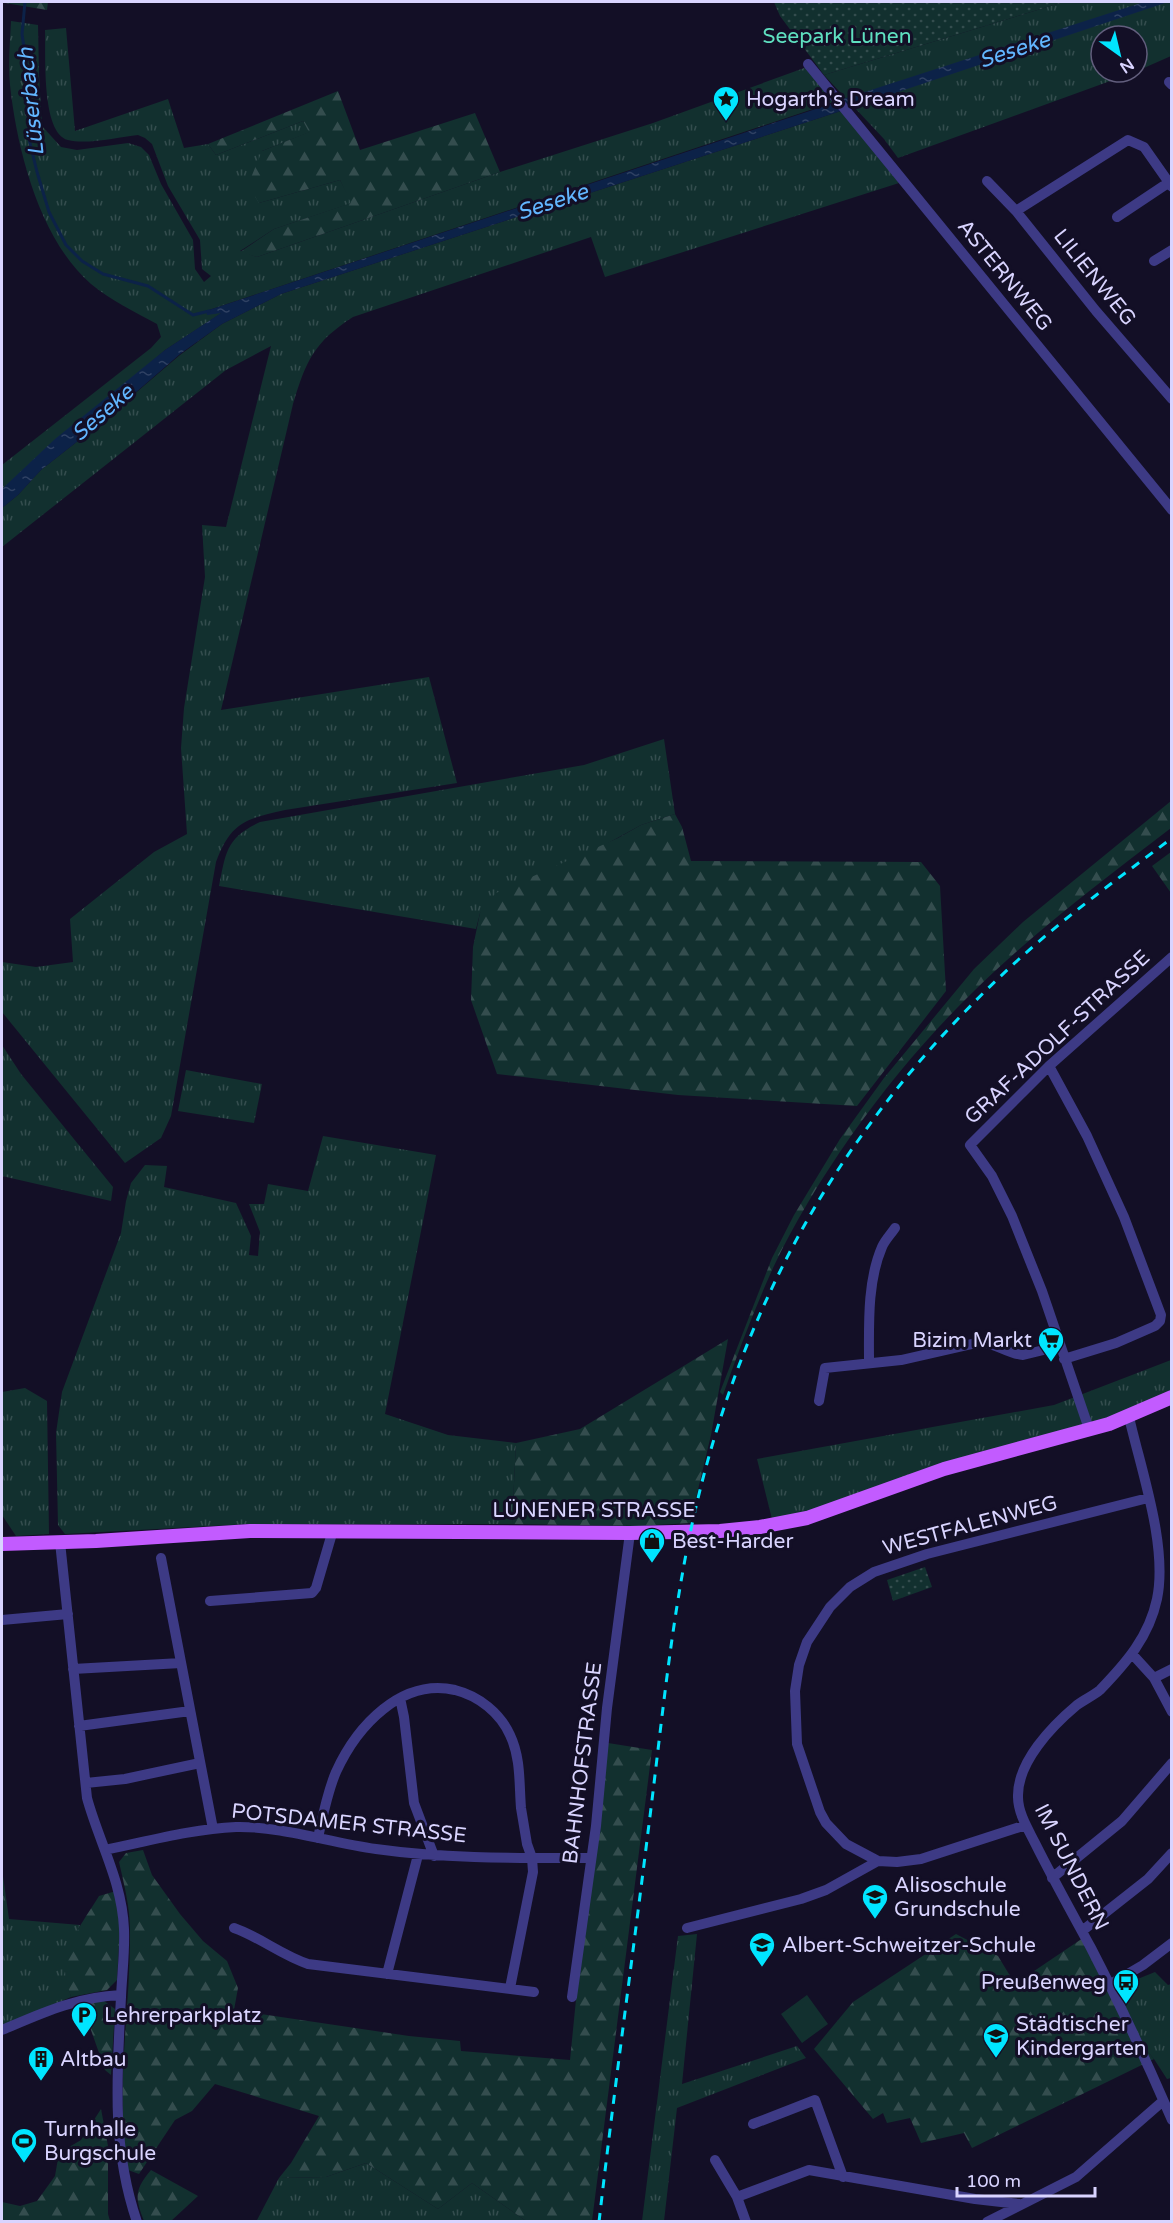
<svg xmlns="http://www.w3.org/2000/svg" width="1173" height="2223" font-family="'Varela Round',sans-serif">
	<style>
		.grass { fill: url(#grass-tufts) }
		.forest { fill: url(#forest-firs) }
		.park { fill: url(#park-dots) }
		.garden { fill: #12302f }
		.water { fill: url(#water-ripples) }
		.lines { fill: none; stroke-linecap: round; stroke-linejoin: round }
		.stream { stroke: #0c2248; stroke-width: 3 }
		.minor { stroke: #3d3a85; stroke-width: 10 }
		.major { stroke: #c25bff; stroke-width: 14 }
		.rail { stroke: #00e5ff; stroke-width: 3; stroke-dasharray: 9 8; stroke-linecap: butt }
		.labels { text-anchor: middle; stroke-width: 6; stroke-linejoin: round; paint-order: stroke }
		.park-label { font-size: 21px; fill: #5fe0c0; stroke: #130f26 }
		.poi-label { font-size: 21px; fill: #d9d4ff; stroke: #130f26; text-anchor: start }
		.street-label { font-size: 21px; fill: #d9d4ff; stroke: #130f26 }
		.water-label { font-size: 22px; font-style: italic; fill: #62b6ff; stroke: #130f26 }
	</style>
	<defs>
		<pattern id="grass-tufts" width="24" height="20" patternUnits="userSpaceOnUse" patternTransform="scale(1.5)"><rect width="24" height="20" fill="#12302f"/><path d="M3 7l-1-3M5 7V3M7 7l1-3M15 17l-1-3M17 17v-4M19 17l1-3" fill="none" stroke="#344d4e"/></pattern>
		<pattern id="forest-firs" width="22" height="20" patternUnits="userSpaceOnUse" patternTransform="scale(1.5)"><rect width="22" height="20" fill="#12302f"/><path d="M5 1l3.5 6h-7zM16 11l3.5 6h-7z" fill="#344d4e"/></pattern>
		<pattern id="park-dots" width="8" height="8" patternUnits="userSpaceOnUse" patternTransform="scale(1.5)"><rect width="8" height="8" fill="#12302f"/><path d="M2 2h.1M6 6h.1" fill="none" stroke="#344d4e" stroke-width="1.8" stroke-linecap="round"/></pattern>
		<pattern id="water-ripples" width="26" height="14" patternUnits="userSpaceOnUse" patternTransform="scale(1.5)"><rect width="26" height="14" fill="#0c2248"/><path d="M2 4q2-2 4 0t4 0M15 11q2-2 4 0t4 0" fill="none" stroke="#2f4163"/></pattern>
	</defs>
	<rect width="100%" height="100%" fill="#130f26"/>
	<path class="grass" d="M1064,2H1171V56L1137,71V36H1101V72H1135L898,158L884,139L824,75Z
		M11,21L38,25L39,74L42,126L61,147L77,150L128,143L141,147L149,155L161,184L193,240L195,269L204,282L211,276L202,269L200,240L168,186L152,144L145,138L138,135C118,137 87,145 68,140C41,133 46,54 45,30L66,28L75,131L168,99L184,148L208,144L216,155L303,121L310,132L262,151L259,203L340,180L352,203L274,229L240,251L257,257L500,172L653,123L807,67L834,102L206,311L223,312L165,350L2,489V465L151,348L161,337L157,324C135,312 110,300 91,284C40,240 17,150 10,85C8,65 10,42 11,21Z
		M841,111L899,183L605,277L591,237L353,317C314,342 306,361 293,404L221,710L429,677L457,783L285,810C245,819 231,822 216,862L171,1116L161,1138L125,1163L2,1012V962L36,967L73,962L70,919L154,852L187,834L181,748L184,708L205,577L202,525L226,527L271,346L226,370L2,547V508L18,495L41,470L97,426L180,355L222,324L281,294Z
		M664,739L675,814L641,825L480,913L476,929L219,886C226,852 226,838 260,822L584,765Z
		M2,1045L21,1074L113,1187L111,1201L2,1176Z
		M186,1070L262,1084L254,1123L178,1111Z
		M323,1136L436,1155L385,1414L448,1435L516,1443L512,1524H248L65,1534L58,1525L56,1433L62,1392L121,1233L126,1201L131,1183L145,1165L167,1166L164,1187L236,1203L251,1236L249,1255L258,1256L260,1232L249,1204H264L268,1184L308,1191Z
		M1171,1360V1399L774,1527L757,1459L1054,1405Z
		M25,1388L47,1401L49,1534L16,1536L2,1515V1392Z
		M2,1869L9,1919L80,1925C69,1952 63,1969 71,1997L2,2027Z
		M697,1934L682,2084L797,2046L806,2058L677,2108L664,2221H642L678,1936Z
		M1155,1972L1168,1985L1171,1984V2078L1167,2079L1154,2059L1124,2024L1108,1991Z
		M366,2163L438,2209L472,2183L526,2221L256,2222L279,2178L326,2177Z"/>
	<path class="forest" d="M5,2H48L47,10L5,3Z
		M338,91L360,150L475,113L500,172L257,257L240,252L274,229L351,203L340,180L259,203L248,185L262,151L309,132L303,121L216,155L208,144Z
		M1171,801V828C1103,880 1033,933 972,993C895,1068 819,1171 773,1268C754,1310 738,1352 723,1395L720,1392L772,1258L794,1215L840,1139L884,1078L974,969L1023,922Z
		M675,814L682,827L691,861L921,862L940,886L946,991L857,1106L678,1095L497,1074L471,1000L473,947L480,913L496,893L618,838L641,825Z
		M1171,852V893L1152,866Z
		M728,1339L711,1435L690,1523L638,1526L512,1524L516,1443L580,1429Z
		M608,1743L652,1750L592,2221H526L472,2183L438,2209L366,2163L326,2177L279,2178L291,2163L319,2116L215,2084L192,2111L175,2120L139,2174L128,2170C114,2090 131,2011 130,1930C130,1907 124,1884 119,1862L126,1853L143,1850L152,1875L180,1914L203,1941L227,1961L238,1988L234,2010L409,2036L460,2041L461,2051L570,2060L586,1899Z
		M116,1891L120,1929L117,1980L107,1990L71,1997C68,1987 64,1975 65,1964C69,1939 86,1917 99,1896Z
		M956,1934L998,1956L1015,1984L1083,1938L1124,2024L1154,2059L972,2148L964,2133L921,2143L910,2118L887,2123L883,2113L873,2119L814,2049L853,2002Z
		M104,2001L115,2009L111,2075L105,2070L85,2013V2003Z
		M101,2109L108,2146V2214L110,2221H2V2202L20,2206L37,2201L55,2176L59,2153L81,2140Z
		M151,2170L198,2196L171,2221H144C135,2198 134,2190 151,2170Z"/>
	<path class="park" d="M774,2H1064L824,75L780,16Z
		M925,1567L932,1587L893,1601L887,1580Z"/>
	<path class="garden" d="M807,1995L828,2024L802,2043L781,2014Z"/>
	<path class="water" d="M1144,2H1168L850,108L843,99Z
		M834,103L841,111L281,294L222,324L180,354L97,426L41,470L18,495L2,508V489L55,439L165,350L221,313L207,315L206,311Z"/>
	<g class="lines">
		<path class="stream" d="M25,2L22,34L29,80V139L37,172L49,212L66,245L82,261L103,274L148,286L193,315L209,311"/>
		<path class="minor" d="M808,64L1172,510
			M1169,82L1172,85
			M987,181L1016,211L1096,311L1172,399
			M1016,211L1128,140L1144,147L1172,187
			M1117,217L1168,183
			M1154,261L1172,250
			M1049,1066L1087,1136L1124,1217L1161,1315L1160,1321L1155,1326L1116,1343L1064,1359
			M869,1362C869,1325 867,1282 882,1247C885,1240 891,1234 895,1228
			M819,1401L825,1368L901,1360L980,1342C996,1343 1008,1354 1023,1355L1060,1346
			M1129,1417C1141,1470 1168,1546 1157,1599C1149,1637 1126,1663 1100,1690C1093,1696 1085,1699 1077,1705C1052,1726 1017,1762 1018,1797C1018,1813 1028,1829 1035,1843C1053,1879 1072,1913 1091,1948C1120,2004 1147,2062 1172,2120
			M1089,1429L1042,1291L1012,1216L992,1176L970,1145L1049,1066L1172,957
			M60,1542L87,1798C99,1842 122,1881 124,1929C125,1951 122,1974 121,1997C117,2075 111,2146 137,2222
			M161,1558L213,1829
			M210,1601L312,1593L316,1588L333,1530
			M2,1620L68,1614
			M1133,1655L1154,1678L1172,1712
			M73,1669L181,1663
			M1154,1678L1172,1669
			M400,1698L404,1717L414,1803L434,1856
			M79,1726L190,1711
			M86,1783L125,1779L200,1763
			M1026,1825L921,1859L897,1862L878,1861L846,1844L826,1823L820,1812L797,1744L795,1691L799,1665L807,1642L830,1607L850,1587L874,1572L927,1554L1148,1498
			M318,1838C323,1815 327,1793 336,1772C357,1726 401,1678 455,1690C479,1696 500,1713 510,1735C521,1758 519,1783 521,1808C523,1820 525,1832 527,1844L532,1858L533,1872L510,1988
			M105,1850C149,1841 192,1829 236,1827C283,1826 330,1843 376,1849C447,1859 519,1858 591,1858
			M1052,1878L1122,1821L1172,1763
			M234,1928C260,1937 281,1955 308,1964L534,1992
			M687,1928L801,1899L826,1890L878,1861
			M1082,1931L1148,1879L1172,1853
			M387,1974L418,1855
			M1109,1985L1143,1965L1172,1943
			M572,1997L596,1826L607,1708L630,1533
			M2,2030C42,2013 76,1997 121,1995
			M753,2124L815,2100L843,2177
			M715,2160L737,2197L746,2222
			M737,2197L809,2170L975,2199L1019,2204
			M987,2222L1076,2177L1163,2101"/>
		<path class="major" d="M2,1544L96,1541L250,1531L630,1533L720,1531L760,1527L807,1518L944,1469L1109,1424L1172,1397"/>
		<path class="rail" d="M599,2222C614,2091 632,1962 648,1832C661,1731 670,1629 691,1529C720,1392 776,1256 857,1142C904,1075 958,1015 1018,960C1066,916 1120,877 1172,838"/>
	</g>
	<defs>
		<g id="sight-pin" transform="scale(1.35)"><path d="M0 17L-7.5 6A9.5 9.5 0 1 1 7.5 6Z" fill="#00e5ff" stroke="#130f26"/><path d="M0-6L1.8-2.2L6-1.7L2.9 1.2L3.7 5.4L0 3.3L-3.7 5.4L-2.9 1.2L-6-1.7L-1.8-2.2Z" fill="#111"/></g>
		<g id="supermarket-pin" transform="scale(1.35)"><path d="M0 17L-7.5 6A9.5 9.5 0 1 1 7.5 6Z" fill="#00e5ff" stroke="#130f26"/><path d="M-6-5.5h2.5l.6 2H6L4.5 2H-2.5L-4.4-4H-6ZM-1.5 3.2a1.3 1.3 0 1 0 .1 0ZM3 3.2a1.3 1.3 0 1 0 .1 0Z" fill="#111"/></g>
		<g id="shop-pin" transform="scale(1.35)"><path d="M0 17L-7.5 6A9.5 9.5 0 1 1 7.5 6Z" fill="#00e5ff" stroke="#130f26"/><path d="M-5-2.5h2.3a2.7 3.5 0 0 1 5.4 0H5L5.5 6h-11ZM-1.5-2.5h3a1.5 2.3 0 0 0-3 0Z" fill="#111"/></g>
		<g id="school-pin" transform="scale(1.35)"><path d="M0 17L-7.5 6A9.5 9.5 0 1 1 7.5 6Z" fill="#00e5ff" stroke="#130f26"/><path d="M0-5L7-2L0 1L-7-2ZM-4 1L0 2.5L4 1V4Q0 6-4 4Z" fill="#111"/></g>
		<g id="bus-pin" transform="scale(1.35)"><path d="M0 17L-7.5 6A9.5 9.5 0 1 1 7.5 6Z" fill="#00e5ff" stroke="#130f26"/><path d="M-5-6H5V4H4V6H2V4H-2V6H-4V4H-5ZM-3.5-4V0h7V-4ZM-3.5 1.2v1.5H-2V1.2ZM2 1.2v1.5H3.5V1.2Z" fill="#111"/></g>
		<g id="parking-pin" transform="scale(1.35)"><path d="M0 17L-7.5 6A9.5 9.5 0 1 1 7.5 6Z" fill="#00e5ff" stroke="#130f26"/><path d="M-3.5-5.5H1a3.5 3.5 0 0 1 0 7H-1V5.5H-3.5ZM-1-3.4V-.6H.8a1.4 1.4 0 0 0 0-2.8Z" fill="#111"/></g>
		<g id="building-pin" transform="scale(1.35)"><path d="M0 17L-7.5 6A9.5 9.5 0 1 1 7.5 6Z" fill="#00e5ff" stroke="#130f26"/><path d="M-4-6H4V6H1V3H-1V6H-4ZM-2.5-4.3h1.7v1.8h-1.7ZM.8-4.3h1.7v1.8H.8ZM-2.5-1h1.7V.8h-1.7ZM.8-1h1.7V.8H.8Z" fill="#111"/></g>
		<g id="stadium-pin" transform="scale(1.35)"><path d="M0 17L-7.5 6A9.5 9.5 0 1 1 7.5 6Z" fill="#00e5ff" stroke="#130f26"/><path d="M0-5a6.5 5 0 1 0 0 10a6.5 5 0 1 0 0-10ZM-3.5-1.8h7v3.6h-7Z" fill="#111"/></g>
	</defs>
	<g fill-rule="evenodd">
		<use href="#sight-pin" x="726" y="99"/>
		<use href="#supermarket-pin" x="1051" y="1340"/>
		<use href="#shop-pin" x="652" y="1541"/>
		<use href="#school-pin" x="875" y="1897"/>
		<use href="#school-pin" x="762" y="1945"/>
		<use href="#bus-pin" x="1126" y="1982"/>
		<use href="#parking-pin" x="84" y="2015"/>
		<use href="#school-pin" x="996" y="2036"/>
		<use href="#building-pin" x="41" y="2059"/>
		<use href="#stadium-pin" x="24" y="2141"/>
	</g>
	<g class="labels">
		<g class="park-label">
			<text x="837" y="43">Seepark Lünen</text>
		</g>
		<g class="poi-label">
			<text x="746" y="106">Hogarth's Dream</text>
			<text x="1032" y="1347" text-anchor="end">Bizim Markt</text>
			<text x="672" y="1548">Best-Harder</text>
			<text x="894" y="1892">Alisoschule<tspan x="894" dy="24">Grundschule</tspan></text>
			<text x="782" y="1952">Albert-Schweitzer-Schule</text>
			<text x="1106" y="1989" text-anchor="end">Preußenweg</text>
			<text x="104" y="2022">Lehrerparkplatz</text>
			<text x="1016" y="2031">Städtischer<tspan x="1016" dy="24">Kindergarten</tspan></text>
			<text x="60" y="2066">Altbau</text>
			<text x="44" y="2136">Turnhalle<tspan x="44" dy="24">Burgschule</tspan></text>
		</g>
		<g class="street-label">
			<text transform="translate(1005 275) rotate(51)" y="7">ASTERNWEG</text>
			<text transform="translate(1095 277) rotate(51)" y="7">LILIENWEG</text>
			<text transform="translate(1057 1037) rotate(-43)" y="7">GRAF-ADOLF-STRASSE</text>
			<text x="594" y="1517">LÜNENER STRASSE</text>
			<text transform="translate(970 1525) rotate(-15)" y="7">WESTFALENWEG</text>
			<text transform="translate(582 1763) rotate(-83)" y="7">BAHNHOFSTRASSE</text>
			<text transform="translate(349 1823) rotate(6)" y="7">POTSDAMER STRASSE</text>
			<text transform="translate(1072 1867) rotate(63)" y="7">IM SUNDERN</text>
		</g>
		<g class="water-label">
			<text transform="translate(1014 49) rotate(-18)" y="8">Seseke</text>
			<text transform="translate(30 102) rotate(-96)" y="8">Lüserbach</text>
			<text transform="translate(552 201) rotate(-18)" y="8">Seseke</text>
			<text transform="translate(102 412) rotate(-41)" y="8">Seseke</text>
		</g>
	</g>
	<rect width="1173" height="2223" fill="none" stroke="#d9d4ff" stroke-width="6"/>
	<g transform="translate(1119 54) rotate(146)"><circle r="28" fill="#130f26" stroke="#625e7d" stroke-width="1.5"/>
	<path d="M0-4.5L10 22L0 15L-10 22Z" fill="#00e5ff"/>
	<text y="-9" font-size="16" font-weight="bold" text-anchor="middle" fill="#d9d4ff">N</text>
	</g>
	<path d="M957 2187v9h138v-9" fill="none" stroke="#d9d4ff" stroke-width="3"/>
	<text x="966" y="2187" font-size="18" fill="#d9d4ff" stroke="#130f26" stroke-width="4.5" paint-order="stroke">100 m</text>
</svg>
